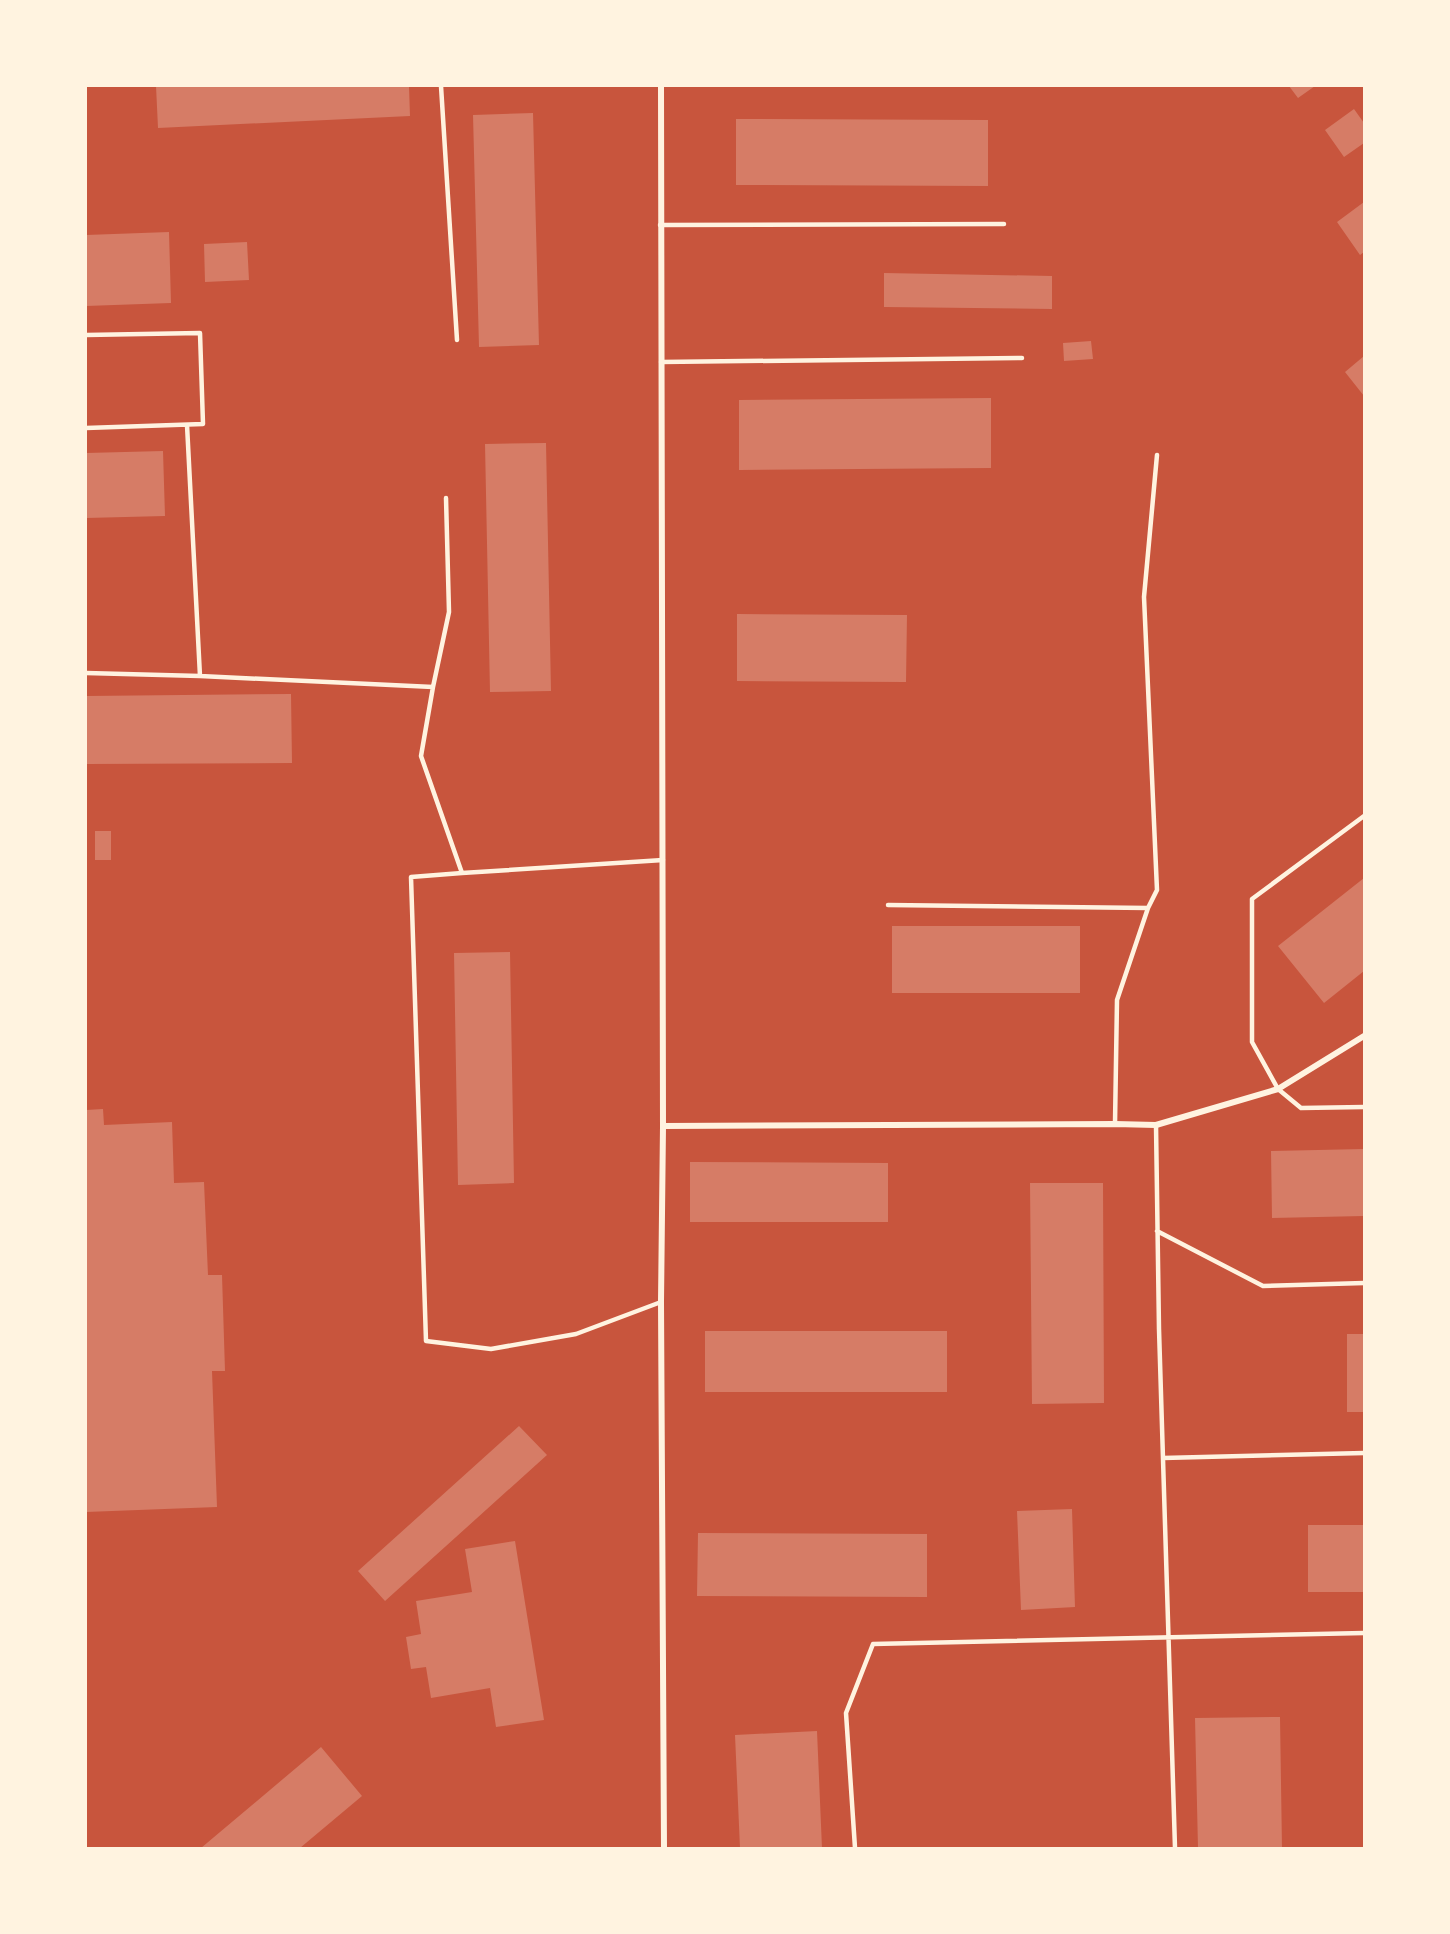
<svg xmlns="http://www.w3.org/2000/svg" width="1450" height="1934" font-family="'Golos Text',sans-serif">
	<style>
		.building { fill: #d67c66 }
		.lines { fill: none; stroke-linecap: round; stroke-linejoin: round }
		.service { stroke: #fff3e0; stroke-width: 4.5 }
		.minor { stroke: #fff3e0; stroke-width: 6 }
	</style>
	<rect width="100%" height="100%" fill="#c8553d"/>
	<path class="building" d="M156,86H409L410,116L158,128Z
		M1289,86H1315L1298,98Z
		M1354,109L1364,123V143L1344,157L1325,130Z
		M533,113L539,345L479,347L473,115Z
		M736,119L988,120V186L736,185Z
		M1364,202V252L1360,255L1337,222Z
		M169,232L171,303L86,306V235Z
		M247,242L249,280L205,282L204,244Z
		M884,273L1052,276V309L884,307Z
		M1091,341L1093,359L1064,361L1063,343Z
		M1364,356V396L1345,372Z
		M991,398V468L739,470V400Z
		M546,443L551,691L490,692L485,444Z
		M163,451L165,516L86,518V453Z
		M737,614L907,615L906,682L737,681Z
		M291,694L292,763L86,764V696Z
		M95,831H111V860H95Z
		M1364,878V971L1324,1003L1278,946Z
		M892,926H1080V993H892Z
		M510,952L514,1183L458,1185L454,953Z
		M103,1109L104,1125L172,1122L174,1183L204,1182L208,1275H222L225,1371H212L217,1507L86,1512V1110Z
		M1364,1149V1216L1272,1218L1271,1151Z
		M690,1162L888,1163V1222H690Z
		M1030,1183H1103L1104,1403L1032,1404Z
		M705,1331H947V1392H705Z
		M1347,1334H1364V1412H1347Z
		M519,1426L547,1455L385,1601L358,1571Z
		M1072,1509L1075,1607L1021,1610L1017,1511Z
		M1308,1525H1364V1592H1308Z
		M698,1533L927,1534V1597L697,1596Z
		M515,1541L544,1720L496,1727L490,1688L431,1698L426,1667L411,1669L406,1637L421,1634L416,1601L472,1592L465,1549Z
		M1280,1717L1282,1848H1198L1195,1718Z
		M817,1731L822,1848H740L735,1735Z
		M321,1747L362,1796L300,1848H201Z"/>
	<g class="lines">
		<path class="service" d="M441,86L457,340
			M660,225L1004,224
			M86,335L200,333L203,424L86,428
			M661,362L1022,358
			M187,425L200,676
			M446,498L449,612L433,687L421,756L462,873L663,860
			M86,673L200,676L433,687
			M1364,816L1252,899V1042L1278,1089L1301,1108L1364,1107
			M462,873L411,877L426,1341L491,1349L576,1334L661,1302
			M888,905L1148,908
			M1115,1124L1117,1000L1148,908L1157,890L1144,597L1157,455
			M1156,1125L1159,1329L1175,1848
			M1157,1231L1263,1286L1364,1283
			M1163,1458L1364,1453
			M855,1848L846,1713L873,1644L1364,1633"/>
		<path class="minor" d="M661,86L663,1126L661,1302L664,1848
			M663,1126L1115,1124L1156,1125L1278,1089L1364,1036"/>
	</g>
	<rect width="1450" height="1934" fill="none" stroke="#fff3e0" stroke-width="174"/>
</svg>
